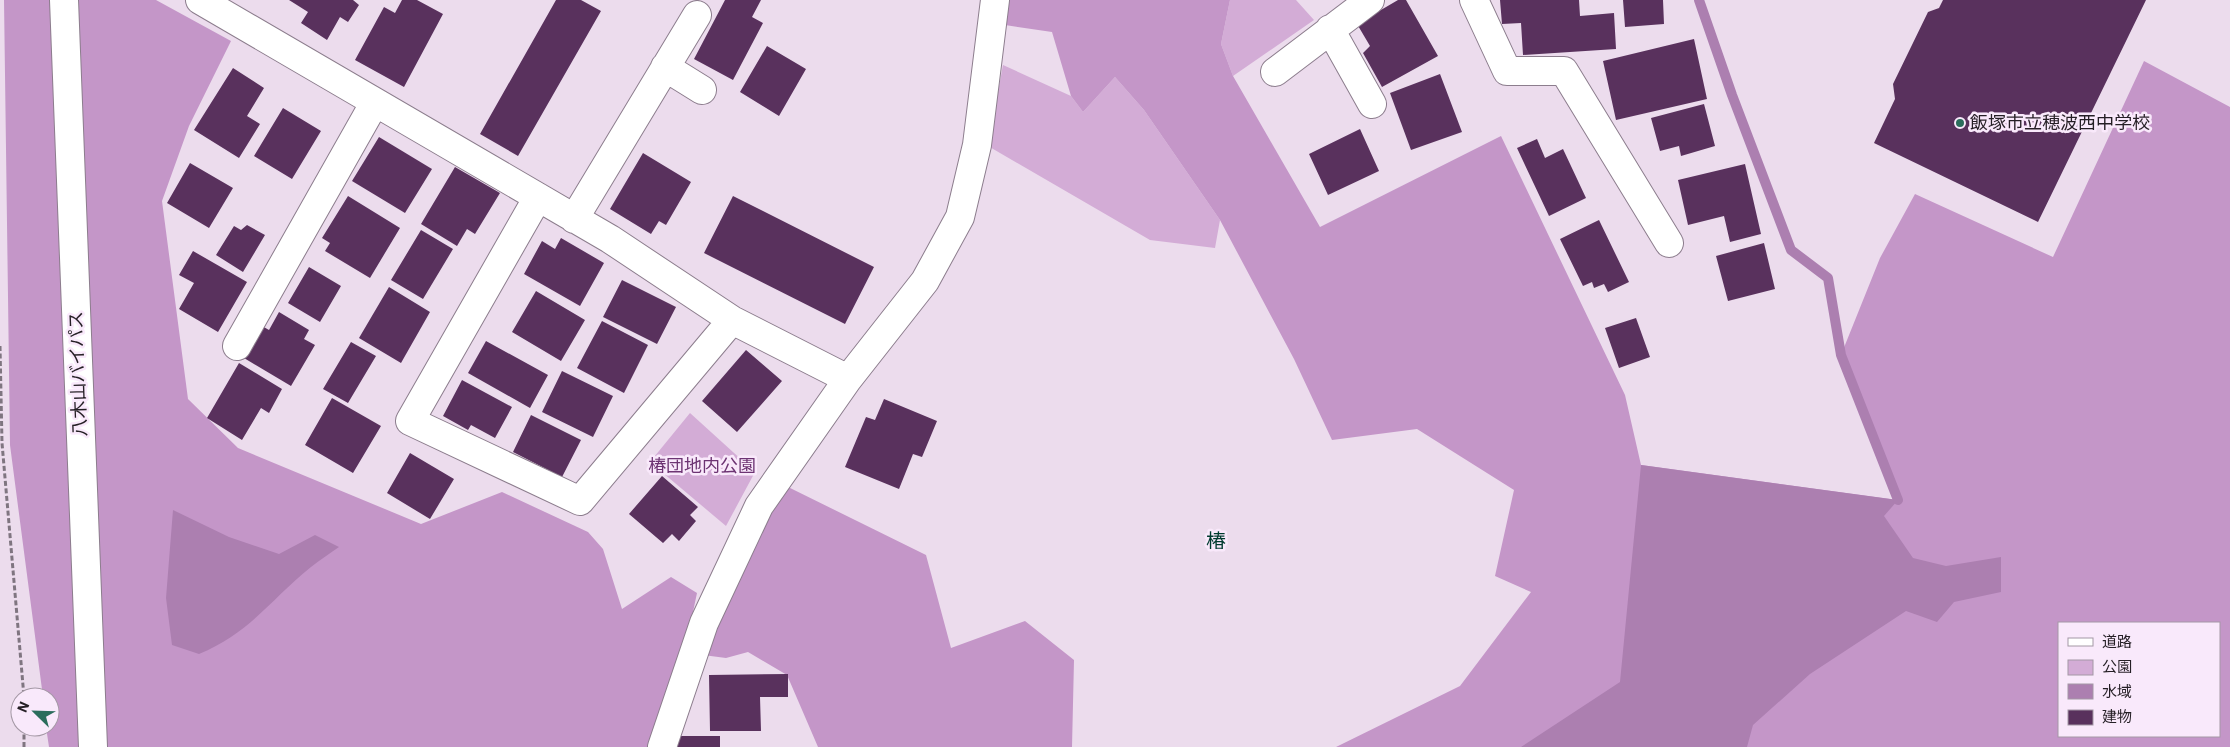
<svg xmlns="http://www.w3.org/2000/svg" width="2230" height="747" font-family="'IBM Plex Sans','Noto Sans JP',sans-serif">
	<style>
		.green { fill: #d3acd6 }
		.forest { fill: #c496c8; fill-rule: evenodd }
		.water { fill: #ac7fb0 }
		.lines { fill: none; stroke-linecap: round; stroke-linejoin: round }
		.stream { stroke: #ac7fb0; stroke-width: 10 }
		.building { fill: #59315d }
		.street-casing { stroke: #8c7d8d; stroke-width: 30 }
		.highway-casing { stroke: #8c7d8d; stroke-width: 30 }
		.path { stroke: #7f7580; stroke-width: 3; stroke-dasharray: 5 2.5; stroke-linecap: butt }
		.street { stroke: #fff; stroke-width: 28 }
		.highway { stroke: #fff; stroke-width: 28 }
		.poi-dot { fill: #2b6d5c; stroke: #f9e9fb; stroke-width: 2 }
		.labels { text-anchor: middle; stroke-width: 5; stroke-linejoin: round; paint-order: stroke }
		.poi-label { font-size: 18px; fill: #251f25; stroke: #f9e9fb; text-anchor: start }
		.street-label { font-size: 18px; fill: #251f25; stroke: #f9e9fb }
		.park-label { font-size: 18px; fill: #6d3473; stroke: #f9e9fb }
		.quarter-label { font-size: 20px; fill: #003b2f; stroke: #f9e9fb }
	</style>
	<rect width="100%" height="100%" fill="#ecdced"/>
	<path class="green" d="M1230,0H1296L1314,20L1233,76L1221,44Z
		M1003,65L1071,96L1083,112L1115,77L1144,110L1220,220L1215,248L1150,240L988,146Z
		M690,413L755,472L726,526L650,462Z"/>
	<path class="forest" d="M4,0H156L231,41L189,126L162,201L188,399L238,448L421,524L502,492L588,532L603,549L622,609L671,577L697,593L690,626L652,747H49L46,727H50V697H43L10,445Z
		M1006,0H1230L1221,44L1233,76L1320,227L1501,136L1625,395L1641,465L1897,500L1841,355L1880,258L1915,194L2053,257L2144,61L2230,107V747H1336L1460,686L1531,592L1495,576L1514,490L1417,429L1332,440L1294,359L1220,220L1144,110L1115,77L1083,112L1071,96L1052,32L1005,25ZM2059,623H2219V736H2059Z
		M784,485L926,555L951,648L1025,621L1074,660L1072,747H818L787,675L748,652L726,658L703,655L713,629Z"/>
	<path class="water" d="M1641,465L1898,500L1884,516L1913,558L1946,566L2001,557V592L1954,602L1937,622L1906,611L1810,674L1753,725L1747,747H1521L1620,682Z
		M173,510L229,537L279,554L315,535L339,547C330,553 320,560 311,567C270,600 250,633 199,654L172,645L166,598Z"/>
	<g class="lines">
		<path class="stream" d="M1699,0L1732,95L1791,250L1828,278L1841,355L1898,500"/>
	</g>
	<path class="building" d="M289,0H353L359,5L348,22L340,17L327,40L301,23L308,12Z
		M402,0H417L443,14L404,87L355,60L384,7L395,13Z
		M556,0H581L601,11L518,156L480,134Z
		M725,0H761L752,17L763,23L733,80L694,59Z
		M1398,0H1406L1438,56L1382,87L1363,53L1370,46L1357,24Z
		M1500,0H1579L1580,16L1614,13L1616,49L1523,55L1521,23L1502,24Z
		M1623,0H1663L1664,24L1625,27Z
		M1943,0H2146L2038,222L1874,143L1895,99L1893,84L1928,12L1939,8Z
		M1694,39L1707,99L1616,120L1603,61Z
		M767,46L806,69L779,116L740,92Z
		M233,68L264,88L247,116L260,124L239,158L194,130Z
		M1440,74L1462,132L1411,150L1390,93Z
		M1704,104L1715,146L1681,156L1679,146L1660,151L1651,118Z
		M283,108L321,131L292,179L254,156Z
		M1360,129L1379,171L1328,195L1309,154Z
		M379,137L432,169L405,213L352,181Z
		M1537,139L1545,158L1563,149L1586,198L1549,216L1517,148Z
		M643,153L691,182L666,225L659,221L651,234L610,209Z
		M190,163L233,188L209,228L167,203Z
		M1745,164L1761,234L1730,242L1724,216L1688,225L1678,180Z
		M455,167L500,193L475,234L467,229L457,246L421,224Z
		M348,196L400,228L370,278L325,251L330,243L322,238Z
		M733,196L874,267L845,324L704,253Z
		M1599,220L1629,282L1608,292L1604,284L1594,288L1592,282L1583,286L1560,239Z
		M247,225L265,235L243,272L216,255L234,226L241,230Z
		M421,230L453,249L423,299L391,280Z
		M561,238L604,263L580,306L524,274L542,241L555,249Z
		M1764,243L1775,289L1728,301L1716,256Z
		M193,251L247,282L218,332L179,309L194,283L179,275Z
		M309,267L341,286L320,322L288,303Z
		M622,280L676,307L657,344L603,317Z
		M389,287L430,312L401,363L359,338Z
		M536,291L585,320L561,361L512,332Z
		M279,312L309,330L304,339L315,345L291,386L244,358L262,326L269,330Z
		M1636,318L1650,357L1619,368L1605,328Z
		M602,321L648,345L624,393L577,368Z
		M486,341L548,375L530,408L468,373Z
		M351,342L376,356L348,403L323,389Z
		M746,350L782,381L737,432L702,401Z
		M239,363L282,389L269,413L261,408L242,440L207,418Z
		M562,371L613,396L593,437L542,412Z
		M462,380L512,407L495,438L471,425L468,430L443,416Z
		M332,398L381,426L353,473L305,445Z
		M884,399L937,421L922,457L913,454L899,489L845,467L866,417L875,420Z
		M531,415L581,440L562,477L513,452Z
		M410,453L454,479L430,519L387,493Z
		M662,476L698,507L690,515L696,521L679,541L672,534L663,543L629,514Z
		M788,674V697H760L761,731H710L709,675Z
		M678,736H720V747H678Z"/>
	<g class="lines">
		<g class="street-casing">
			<path id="street" d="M200,0L610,239L732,320L848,379
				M1474,0L1507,71H1564L1669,243
				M1330,29L1372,104
				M665,67L702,90
				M1275,72L1370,0
				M538,197L410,421L580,501L732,320
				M574,219L697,15
				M237,346L375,102
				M662,747L704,623L759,506L848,379L925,281L960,217L977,145L995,0"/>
		</g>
		<g class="highway-casing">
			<path id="highway" d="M64,0L93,747"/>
		</g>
		<path class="path" d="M0,346L2,443L24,697
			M24,747V727"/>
		<use href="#street" class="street"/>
		<use href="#highway" class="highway"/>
	</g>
	<circle class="poi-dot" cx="1960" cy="123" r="5"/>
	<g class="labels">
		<g class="poi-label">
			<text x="1970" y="129">飯塚市立穂波西中学校</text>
		</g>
		<g class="street-label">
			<text transform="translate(78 374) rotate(-92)" y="6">八木山バイパス</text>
		</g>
		<g class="park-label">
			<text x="702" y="472">椿団地内公園</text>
		</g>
		<g class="quarter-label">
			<text x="1216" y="548">椿</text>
		</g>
	</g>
	<rect x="2058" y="622" width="162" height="115" fill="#f9e9fb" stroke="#a498a5"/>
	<rect x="2068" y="638" width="25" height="8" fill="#ffffff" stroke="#a498a5"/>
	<text x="2102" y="647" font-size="15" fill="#251f25">道路</text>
	<rect x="2068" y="660" width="25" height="15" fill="#d3acd6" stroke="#a498a5"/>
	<text x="2102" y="672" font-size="15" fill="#251f25">公園</text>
	<rect x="2068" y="684" width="25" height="15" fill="#ac7fb0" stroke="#a498a5"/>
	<text x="2102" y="697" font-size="15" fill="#251f25">水域</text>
	<rect x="2068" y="710" width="25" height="15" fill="#59315d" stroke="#a498a5"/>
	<text x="2102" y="722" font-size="15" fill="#251f25">建物</text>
	<g transform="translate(35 712) rotate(293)"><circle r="24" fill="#f9e9fb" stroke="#a498a5"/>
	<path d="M0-4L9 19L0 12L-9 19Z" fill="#2b6d5c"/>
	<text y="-8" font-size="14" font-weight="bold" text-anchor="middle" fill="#251f25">N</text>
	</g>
</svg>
